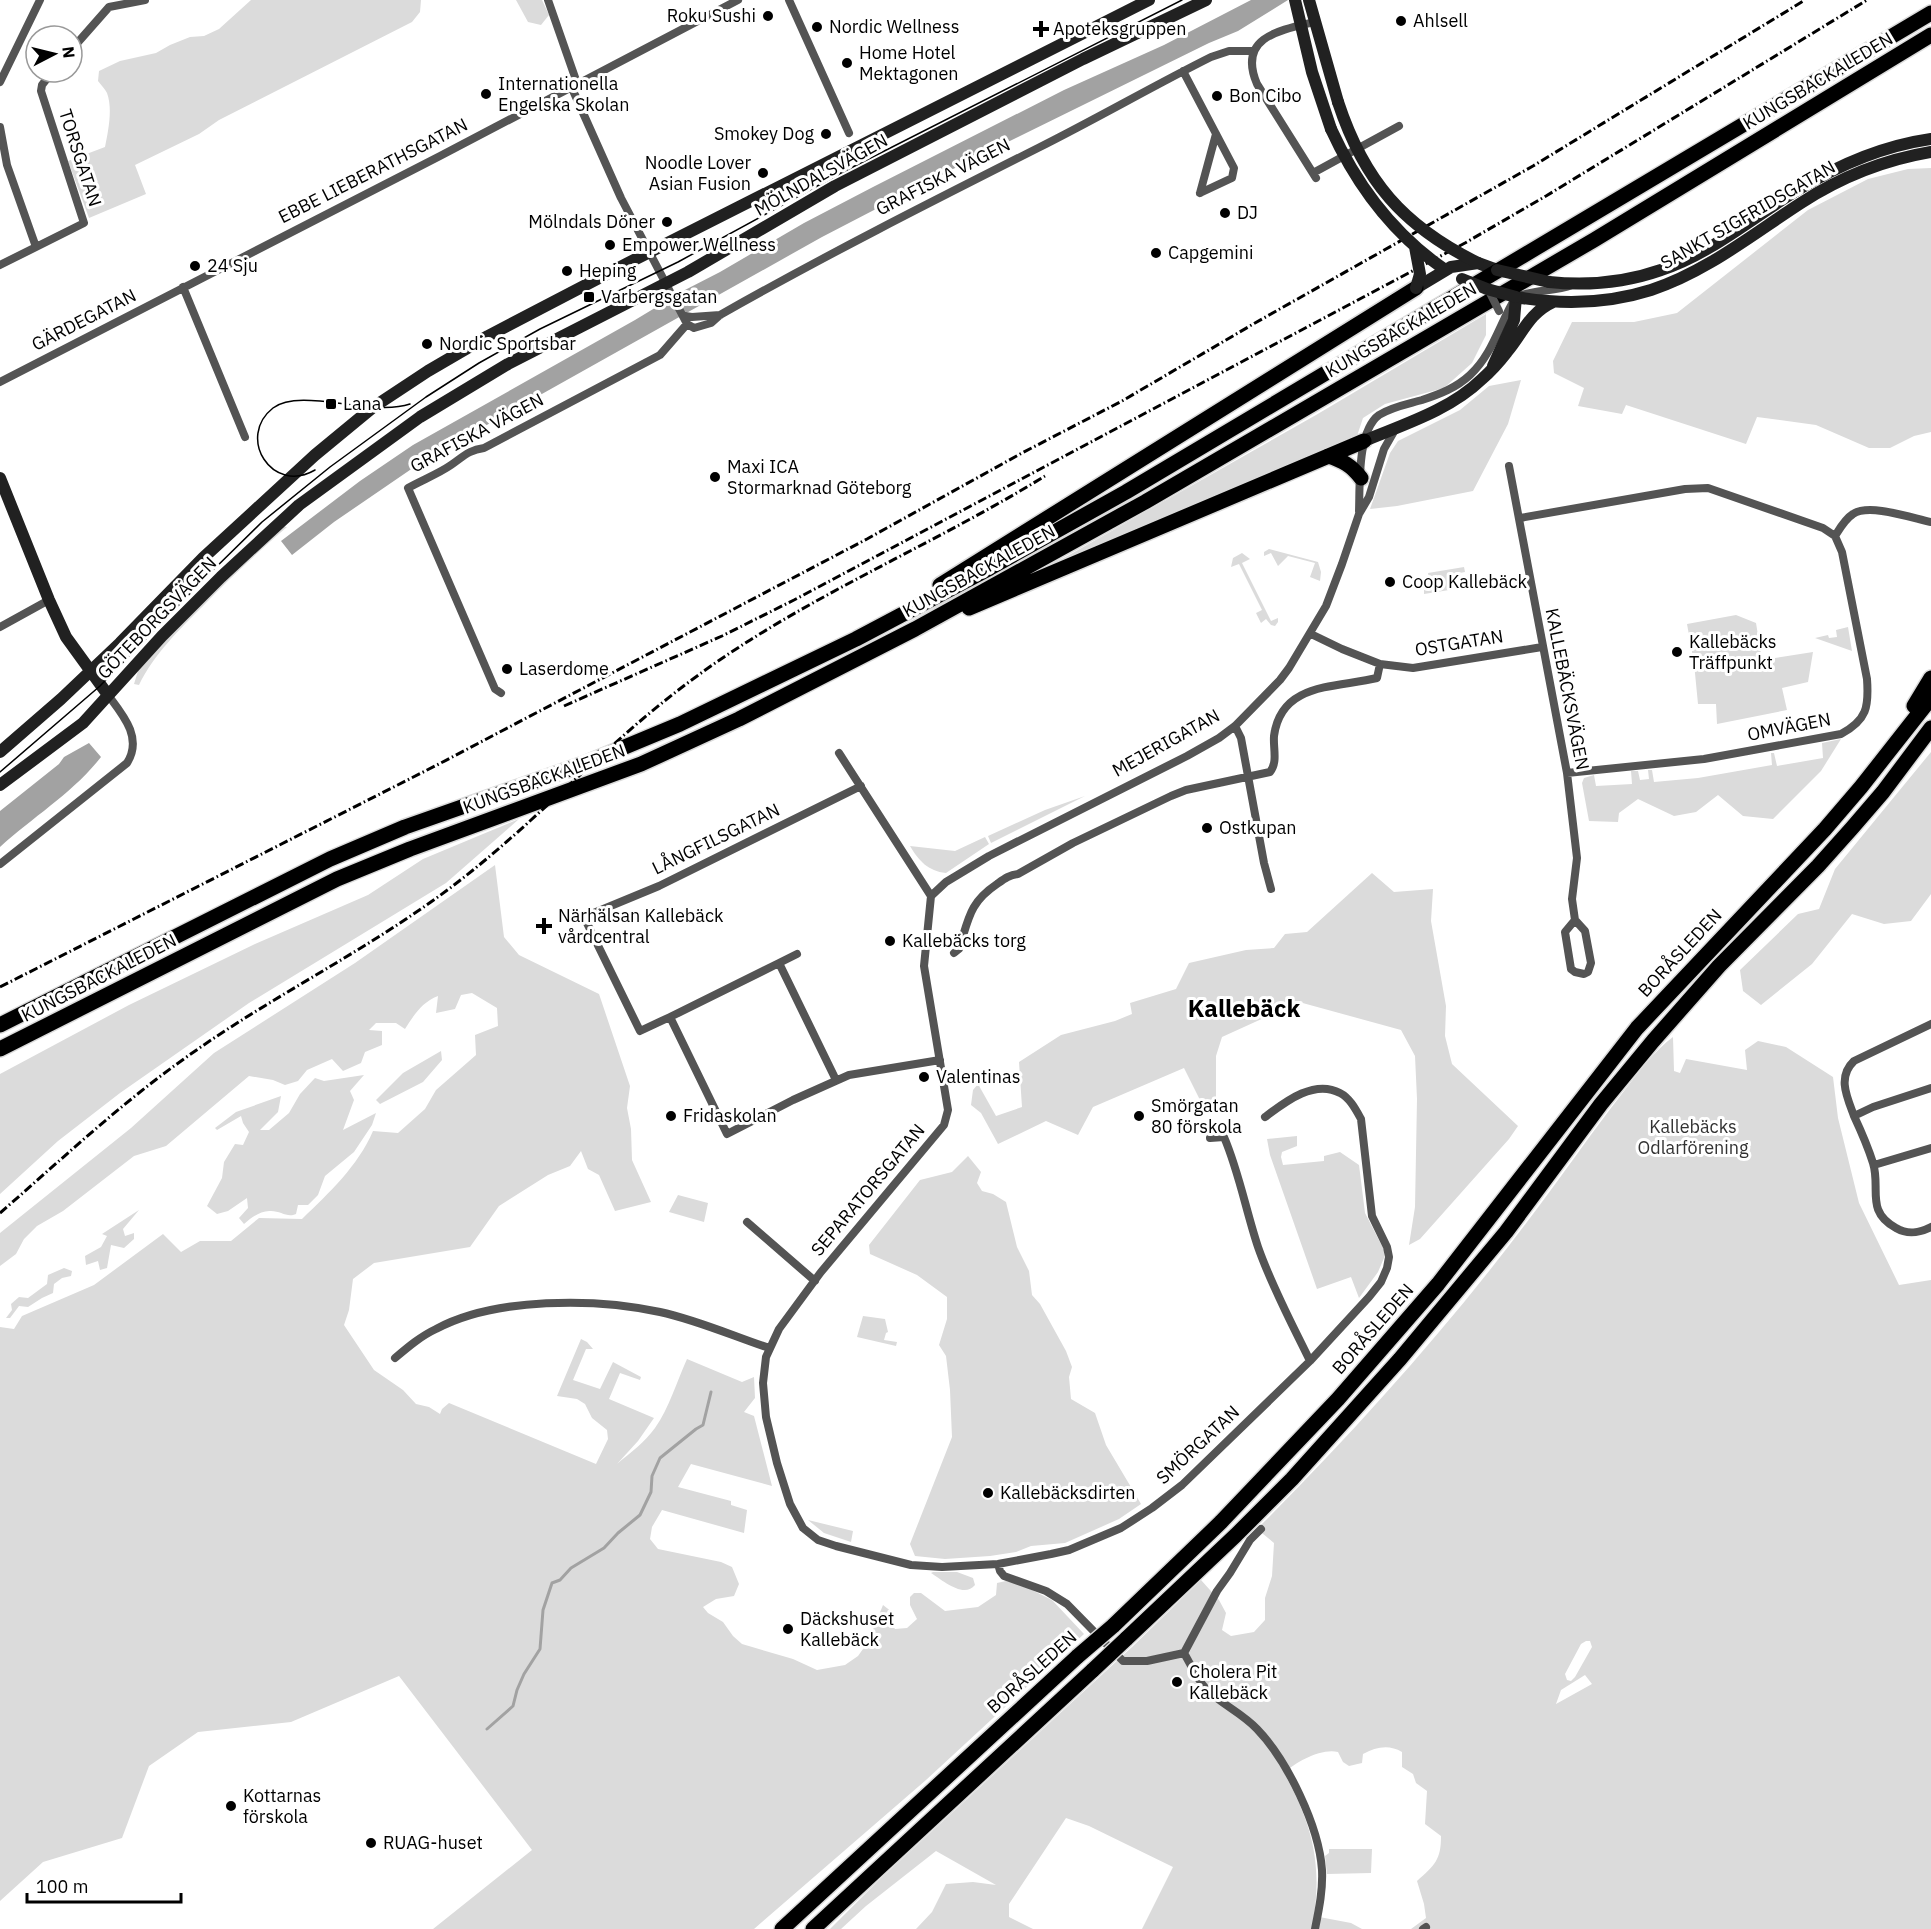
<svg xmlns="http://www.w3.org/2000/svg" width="1931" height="1929" font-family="'IBM Plex Sans',sans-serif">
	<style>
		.green { fill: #dbdbdb; fill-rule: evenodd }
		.water { fill: #a2a2a2 }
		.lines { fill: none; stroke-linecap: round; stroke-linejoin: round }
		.stream { stroke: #a2a2a2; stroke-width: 3 }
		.highway-casing { stroke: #dbdbdb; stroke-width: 18 }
		.street { stroke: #545454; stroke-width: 8 }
		.secondary { stroke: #212121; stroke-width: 12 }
		.highway { stroke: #000; stroke-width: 15 }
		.tram { stroke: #000; stroke-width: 1.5 }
		.rail { stroke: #000; stroke-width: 3; stroke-dasharray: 9 3 1.5 3; stroke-linecap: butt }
		.highway-bridge-casing { stroke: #dbdbdb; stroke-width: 18; stroke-linecap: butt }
		.street-bridge { stroke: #545454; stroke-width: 8 }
		.secondary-bridge { stroke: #212121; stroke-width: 12 }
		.highway-bridge { stroke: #000; stroke-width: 15 }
		.poi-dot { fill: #000; stroke: #fff; stroke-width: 2 }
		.labels { text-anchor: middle; stroke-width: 6; stroke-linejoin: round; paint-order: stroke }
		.poi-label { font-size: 18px; fill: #000; stroke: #fff; text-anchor: start }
		.street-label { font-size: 18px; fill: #000; stroke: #fff }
		.park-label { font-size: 18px; fill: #323232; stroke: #fff }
		.district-label { font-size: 24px; font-weight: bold; fill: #000; stroke: #fff }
	</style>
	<rect width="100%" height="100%" fill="#fff"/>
	<path class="green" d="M251,0H421L420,12L412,22L219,120L199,134L135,165L146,194L89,218L68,161L105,147C108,132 113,109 107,93C105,89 101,85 98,81L99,71L120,61L156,53L170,45L190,37L204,36L219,29Z
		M516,0H542L549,15L541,25L528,22Z
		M1931,168V432L1914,436L1890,448H1869L1816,425L1757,417L1746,444L1626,405L1622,414L1578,406L1584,388L1554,373L1553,361L1572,322H1634L1677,313L1808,210L1868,179L1908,169Z
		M1486,314V335L1472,363L1444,388L1385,404L1363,418L1357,436L1048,567L1316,415Z
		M1521,380L1508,424L1473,491L1397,506L1370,509L1390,453L1398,441L1460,410L1489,386Z
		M282,526L287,527C259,551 229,579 203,606C179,630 154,654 139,685L134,684L138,671L194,609Z
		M1269,549L1318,562L1321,572L1320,581L1310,577L1315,563L1288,556L1278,566L1271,553L1264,556V552Z
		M1242,553L1250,559L1242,563L1271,621L1278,618V622L1275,626L1271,625L1266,619L1261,623L1256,613L1262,610L1239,564L1231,567L1233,558Z
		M1464,567L1465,572L1454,574L1456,585L1468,584V587L1424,594V590L1431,587L1428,573Z
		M1736,615L1756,623L1762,660L1813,652L1808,682L1782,688L1787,710L1717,724L1716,704H1698L1694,663L1687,624Z
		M1848,627L1852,651L1815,638L1828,635L1829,638L1837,637L1836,630Z
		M1841,739L1821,771L1773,819L1743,816L1718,795L1696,812L1674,816L1638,799L1619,813L1618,822L1589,821L1582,783L1584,778L1594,775L1596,786L1632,784L1631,771H1638L1640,780L1649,779L1648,770H1652L1654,782L1698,778L1772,765L1771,753H1774L1777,766L1823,758L1822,743Z
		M1931,752V894L1911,921L1884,924L1852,914L1812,964L1761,1005L1743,991L1740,970L1798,914L1819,909L1835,869Z
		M1085,796L991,843L988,836L1045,810Z
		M519,819L446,883L249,1003L120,1093L58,1141L0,1194V1074L129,1005L255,944L368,895L423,859Z
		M985,837L989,844L946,873C928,871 919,861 910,846L955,851Z
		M495,865L504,937L519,955L599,994L630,1086L627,1108L631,1129L632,1160L651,1202L615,1211L599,1175L588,1169L581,1151L570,1166L548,1175L499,1206L470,1247L374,1263L353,1279L349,1310L344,1325L374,1370L403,1390L416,1404L429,1407L440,1414L442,1409L449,1403L596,1464L608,1439L607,1430L592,1418L585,1404L577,1399L557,1396L581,1339L587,1342L593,1349H586L573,1380L600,1389L613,1362L641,1377L640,1380L620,1373L609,1399L654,1418L638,1441L617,1464C630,1453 645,1442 655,1428C669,1408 677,1381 687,1359L742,1382L754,1377L755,1398L744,1412L754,1416L772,1486L691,1464L678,1487L731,1501V1505L747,1510L744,1533L662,1510L652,1527L650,1539L658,1549L721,1562L732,1567L739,1584L734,1596L716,1599L703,1607L708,1613L723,1622L733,1636L742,1644L793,1659L817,1670L845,1665L858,1656L868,1642L883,1605L892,1612L891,1623L895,1629L907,1628L917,1619L910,1605V1597L914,1593H921L945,1611L978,1607L996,1595L997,1583L1006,1581L1022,1585L1052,1600L1084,1634L926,1780L754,1929H433L532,1850L399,1676L291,1722L198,1732L149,1766L122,1838L43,1862L0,1901V1327L14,1329L22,1316L94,1285L163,1234L181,1252L200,1241H231L259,1218L302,1219C329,1193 358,1166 373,1131L398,1133L425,1109L436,1090L476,1055L475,1035L498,1026L497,1008L472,993L461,995L455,1009L436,1013L438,996C422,1002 414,1015 405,1029L396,1023H376L369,1030L382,1031V1045L365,1052L361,1063L343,1071L332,1059L307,1070L298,1081L285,1085L273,1080L249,1076L166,1146L134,1156L63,1211L37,1226L24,1239L16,1254L0,1266V1233L131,1128L214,1053L355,963Z
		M1372,873L1394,892L1433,889L1431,921L1446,1006L1445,1036L1452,1064L1518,1126L1509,1139L1420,1239L1409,1245L1415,1207L1417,1099L1415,1056L1401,1030L1299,1002L1222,1037L1216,1056V1109L1202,1104L1184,1068L1093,1107L1078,1135L1046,1121L998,1144L981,1113L971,1105L973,1090L978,1084L996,1116L1022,1107L1019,1062L1061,1035L1115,1021L1132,1014L1130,1003L1176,989L1189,963L1246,950L1274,948L1285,934L1307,932Z
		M1673,1037L1674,1071L1680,1073L1686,1059L1747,1070L1745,1050L1758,1041L1786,1047L1833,1077L1838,1118L1859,1203L1899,1285L1931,1280V1929H1411L1426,1918L1424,1904L1417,1881C1435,1865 1441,1860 1441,1836L1425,1824L1427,1791L1416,1783L1413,1774L1402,1767V1752C1389,1744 1376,1747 1363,1754L1362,1763L1349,1766L1343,1762L1338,1752C1321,1748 1296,1762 1284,1773C1311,1822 1322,1861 1314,1916L1351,1923L1362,1929H1142L1173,1867L1089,1826L1066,1818L1009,1904V1917L1033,1929H916L932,1912L946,1884L973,1882L996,1885L936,1851L866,1906L841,1929H830L878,1881L1132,1647L1201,1580L1219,1600L1226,1613L1222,1630L1231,1636L1254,1632L1265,1620V1598L1272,1576L1274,1543L1257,1529C1353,1433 1445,1331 1527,1222C1560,1179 1591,1133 1624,1091C1639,1072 1654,1051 1673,1037ZM1586,1641H1590L1592,1647L1575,1677L1571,1681L1567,1680L1565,1674L1581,1644ZM1585,1675L1592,1684L1556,1704L1561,1690Z
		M441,1051L442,1060L423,1082L380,1104L376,1100L403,1073Z
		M364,1075L350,1091L354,1100L343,1130L376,1113L372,1125L354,1152L325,1176L318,1195L308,1205H298L296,1214C287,1218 281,1211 271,1211C261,1210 251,1218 244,1224L239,1218L248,1208L247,1198L228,1211L217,1214L207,1206L222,1178L224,1162L235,1144L243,1145L249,1132L243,1123L241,1116L217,1130L215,1128L236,1112L281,1096L278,1112L260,1130H269L289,1113L300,1094L315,1078L324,1081Z
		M1297,1136V1146L1282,1152L1281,1157L1283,1165L1324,1161V1156L1340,1152L1359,1165L1365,1213L1384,1250V1258L1378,1272L1359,1298L1351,1277L1317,1289L1270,1155L1267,1139Z
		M968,1156L981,1172L977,1183L982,1191L993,1194L1006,1202L1017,1247L1029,1271L1032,1295L1040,1304L1066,1351L1072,1367L1069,1377L1071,1399L1095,1413L1106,1445L1141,1504L1119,1519L1065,1543L1031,1546L1016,1552L990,1556L945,1559L915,1556L910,1544L952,1437L950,1390L946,1356L939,1345L947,1319V1297L917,1275L870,1254L869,1245L920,1180L952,1172Z
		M678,1195L708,1203L704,1222L669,1212Z
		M139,1210L123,1229L125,1236L134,1233V1239L124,1248L111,1245L107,1268L100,1270L98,1261L86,1265L85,1256L101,1247L107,1236L102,1234Z
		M64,1268L72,1271L71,1276L62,1278L54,1284L53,1293L42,1298L28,1307L19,1306L10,1318H6L12,1310L11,1304L19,1297L28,1298L47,1284L48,1275Z
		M863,1316L885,1319L888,1332L886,1333L884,1340L897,1342L896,1346L857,1337Z
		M808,1520L853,1531L851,1542L824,1533Z
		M933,1572H957L973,1578L975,1585C964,1599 942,1580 931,1573Z
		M1329,1849H1372L1371,1873L1327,1874L1325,1856L1329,1853Z"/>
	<path class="water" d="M1251,0H1288L1238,31L1209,43L953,169L822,237L426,459L334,522L292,555L281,541L360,481L413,445L635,320L683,291L720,272L804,223L873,187L1064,90L1164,45Z
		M89,743L101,757C73,793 34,816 0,847V811L59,764L64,757Z"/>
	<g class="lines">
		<path class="stream" d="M487,1729L513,1706L517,1690L524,1674L540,1649L543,1610L552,1583L560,1580L571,1568L604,1548L618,1533L640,1515L651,1492L652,1476L660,1458L696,1429L703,1425L711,1392"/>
		<g class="highway-casing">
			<path id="highway" d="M1328,456C1343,461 1351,465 1361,478
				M940,585L1416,288
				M969,608L1364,441
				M1914,706L1931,678
				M0,1025L330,859L405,827L584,764L680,724L856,639L990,568L1126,492L1931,13
				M0,1049L337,879L410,849L641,764L739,719L915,629L1145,502L1594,240L1931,35
				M1113,1626L1221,1522L1338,1399L1438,1284L1637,1028L1825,829L1861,787L1931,698
				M1126,1639L1236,1535L1292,1479L1400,1359L1506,1232L1601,1104L1653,1041L1719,966L1818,866L1852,828L1883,792L1931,728
				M782,1929L1078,1656
				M813,1929L1093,1670"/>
		</g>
		<path class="street" d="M548,0L577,83
			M789,0L849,133
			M1315,22C1280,30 1237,37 1257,84L1316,178
			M72,49L109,7L145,0
			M1183,71L1234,168L1232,178L1200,193
			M0,82L40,0
			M571,86L621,198L687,324L694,328L711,323L720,315C824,256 931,202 1038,148C1096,119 1153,86 1211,57L1229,51H1254
			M0,127L7,165L36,247
			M1313,173L1399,126
			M1200,193L1216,134
			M0,265L84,223L41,91L42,85L52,72
			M183,287L245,437
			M685,316L692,317L720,315
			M0,382L440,156L738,0
			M1509,466L1567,773L1577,858L1572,899L1575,920L1585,931L1591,963L1588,972L1584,974L1575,972L1571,969L1565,932L1575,920
			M1359,511C1360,486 1357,431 1379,415C1391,407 1408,404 1422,400C1440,394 1456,388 1470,375C1493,354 1500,322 1516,297C1535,289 1554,292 1572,285
			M1520,518L1685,489L1708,488L1823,528L1835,536L1842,552L1867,679C1869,707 1867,720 1841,734L1704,759L1567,773
			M1835,536C1840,528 1845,519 1853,514C1869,503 1912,518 1931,522
			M0,627L49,600
			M1311,634L1342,649L1380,664L1413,668L1542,647
			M501,693L495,689L408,488C422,480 438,474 451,465C463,457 468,450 484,448L660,355L687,324
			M1235,726L1241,738L1264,863L1271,889
			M839,753L931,896L924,966L948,1110L944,1125L821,1272L779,1329L766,1357L763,1383L766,1417L777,1463L790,1504L803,1528L818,1540L836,1546L911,1565L942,1567L998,1564L1051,1554L1069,1550L1121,1528L1152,1508L1182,1485L1310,1361L1369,1297L1381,1282L1387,1268L1389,1257L1387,1247L1372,1216L1361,1119C1356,1110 1350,1098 1340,1093C1314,1079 1285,1102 1265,1117
			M0,864L127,763C143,738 123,715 108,695
			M931,896L946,882L989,856L1187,756L1219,738L1235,726L1280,680L1289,668L1326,606L1342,564L1359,514L1369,497L1384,449L1396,428
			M954,953L959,949C969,918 969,903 997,884C1004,879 1009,875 1018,874L1073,843L1171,796L1186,790L1270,772C1278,762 1273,748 1274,736C1281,682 1336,688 1377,678L1380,664
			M797,954L779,963L836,1080
			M779,963L670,1017L727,1134L793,1100L849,1075L940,1060
			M670,1017L640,1031L584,917L659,886L861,786
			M1931,1024L1854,1061C1837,1077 1847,1097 1854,1116C1861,1131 1868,1147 1873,1163C1881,1189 1865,1211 1896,1228C1908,1235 1919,1233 1931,1227
			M1854,1116L1873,1107L1931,1088
			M1210,1138L1224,1137C1239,1172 1246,1211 1258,1247C1272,1287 1292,1324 1310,1361
			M1874,1165L1931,1148
			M747,1222L815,1281
			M395,1358C408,1347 421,1336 436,1329C495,1297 596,1298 660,1312C697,1320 733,1336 769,1348
			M998,1564L1000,1571L1004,1576L1046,1591L1067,1604L1123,1661H1147L1184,1653
			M1184,1653C1191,1665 1197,1679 1206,1689C1221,1704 1242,1713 1257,1729C1287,1760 1319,1826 1322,1870C1323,1890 1319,1909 1315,1929
			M1184,1653L1217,1591L1230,1573L1250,1540L1261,1529
			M1423,1929L1426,1927"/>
		<path class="secondary" d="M1295,0L1312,72L1331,129
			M1309,0L1338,102
			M1549,282C1588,286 1624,283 1661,270C1710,254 1752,218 1796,191C1838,165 1882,146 1931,139
			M1416,288L1451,267L1478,263L1497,270
			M1493,366L1514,320L1516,297C1562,305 1607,304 1651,290C1706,272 1753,234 1801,203C1841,177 1883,160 1931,152
			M1364,441C1405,424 1450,410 1482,379C1490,372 1500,361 1507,352C1523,333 1529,313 1553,302
			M0,478L49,600L66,637L108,695
			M0,752L61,699L120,643L203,558L315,455L372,408L428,371L488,336L626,264L1149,0
			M0,785L83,723L162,636L221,577L299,505L420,417L508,364L688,272L835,186L1083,59L1206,0"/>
		<use href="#highway" class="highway"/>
		<path class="tram" d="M315,470C272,495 236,437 273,408C301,387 371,417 410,404
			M0,772L100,686L207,576L262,522L330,467L426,397L479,363L540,329L678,262L841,173L1182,0"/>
		<path class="rail" d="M564,706L722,636L794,600L1465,243L1546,196L1867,0
			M0,987L437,765L867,539L1022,453L1122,401L1255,323L1533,166L1805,0
			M0,1213C61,1160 121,1103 188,1056C265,1001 350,959 428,904C523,838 599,748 693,679C802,598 930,547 1045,476"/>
		<g class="highway-bridge-casing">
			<path id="highway-bridge" d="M1078,1656L1113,1626
				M1093,1670L1126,1639"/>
		</g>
		<path class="street-bridge" d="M1488,289L1499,311"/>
		<path class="secondary-bridge" d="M1338,102C1364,181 1403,226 1478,263
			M1331,129C1357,186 1392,233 1444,269
			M1415,247L1420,274L1416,288
			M1497,270L1549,282
			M1462,279L1487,289L1516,297"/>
		<use href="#highway-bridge" class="highway-bridge"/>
	</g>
	<g class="poi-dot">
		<circle cx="768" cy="16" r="6"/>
		<circle cx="1401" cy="21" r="6"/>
		<circle cx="817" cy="27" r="6"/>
		<path d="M1038 20h6v6h6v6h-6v6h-6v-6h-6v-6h6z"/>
		<circle cx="847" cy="63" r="6"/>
		<circle cx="486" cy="94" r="6"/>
		<circle cx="1217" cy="96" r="6"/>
		<circle cx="826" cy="134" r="6"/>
		<circle cx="763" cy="173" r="6"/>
		<circle cx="1225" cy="213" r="6"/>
		<circle cx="667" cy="222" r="6"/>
		<circle cx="610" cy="245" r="6"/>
		<circle cx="1156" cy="253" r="6"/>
		<circle cx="195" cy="266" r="6"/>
		<circle cx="567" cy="271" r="6"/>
		<rect x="583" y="291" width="12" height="12" rx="3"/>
		<circle cx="427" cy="344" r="6"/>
		<rect x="325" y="398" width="12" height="12" rx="3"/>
		<circle cx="715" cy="477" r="6"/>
		<circle cx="1390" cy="582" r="6"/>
		<circle cx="1677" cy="652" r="6"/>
		<circle cx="507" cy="669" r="6"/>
		<circle cx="1207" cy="828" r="6"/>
		<path d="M541 917h6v6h6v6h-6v6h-6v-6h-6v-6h6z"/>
		<circle cx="890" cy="941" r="6"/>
		<circle cx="924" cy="1077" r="6"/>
		<circle cx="671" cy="1116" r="6"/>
		<circle cx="1139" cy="1116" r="6"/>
		<circle cx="988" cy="1493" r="6"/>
		<circle cx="788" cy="1629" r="6"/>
		<circle cx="1177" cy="1682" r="6"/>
		<circle cx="231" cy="1806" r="6"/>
		<circle cx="371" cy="1843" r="6"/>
	</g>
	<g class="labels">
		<g class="poi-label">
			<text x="756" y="22" text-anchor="end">Roku Sushi</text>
			<text x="1413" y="27">Ahlsell</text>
			<text x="829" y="33">Nordic Wellness</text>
			<text x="1053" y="35">Apoteksgruppen</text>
			<text x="859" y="59">Home Hotel<tspan x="859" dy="21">Mektagonen</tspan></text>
			<text x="498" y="90">Internationella<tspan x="498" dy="21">Engelska Skolan</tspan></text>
			<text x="1229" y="102">Bon Cibo</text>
			<text x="814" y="140" text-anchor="end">Smokey Dog</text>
			<text x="751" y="169" text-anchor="end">Noodle Lover<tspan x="751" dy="21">Asian Fusion</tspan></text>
			<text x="1237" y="219">DJ</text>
			<text x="655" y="228" text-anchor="end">Mölndals Döner</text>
			<text x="622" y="251">Empower Wellness</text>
			<text x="1168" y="259">Capgemini</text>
			<text x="207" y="272">24 Sju</text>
			<text x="579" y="277">Heping</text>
			<text x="601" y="303">Varbergsgatan</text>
			<text x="439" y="350">Nordic Sportsbar</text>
			<text x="343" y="410">Lana</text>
			<text x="727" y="473">Maxi ICA<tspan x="727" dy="21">Stormarknad Göteborg</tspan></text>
			<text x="1402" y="588">Coop Kallebäck</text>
			<text x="1689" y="648">Kallebäcks<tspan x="1689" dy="21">Träffpunkt</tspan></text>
			<text x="519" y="675">Laserdome</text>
			<text x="1219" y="834">Ostkupan</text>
			<text x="558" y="922">Närhälsan Kallebäck<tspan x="558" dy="21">vårdcentral</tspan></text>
			<text x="902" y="947">Kallebäcks torg</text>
			<text x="936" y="1083">Valentinas</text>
			<text x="1151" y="1112">Smörgatan<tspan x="1151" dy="21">80 förskola</tspan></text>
			<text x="683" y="1122">Fridaskolan</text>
			<text x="1000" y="1499">Kallebäcksdirten</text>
			<text x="800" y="1625">Däckshuset<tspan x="800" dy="21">Kallebäck</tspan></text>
			<text x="1189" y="1678">Cholera Pit<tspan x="1189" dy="21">Kallebäck</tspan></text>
			<text x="243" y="1802">Kottarnas<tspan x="243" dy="21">förskola</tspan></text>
			<text x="383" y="1849">RUAG-huset</text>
		</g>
		<g class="street-label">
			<text transform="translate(1818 81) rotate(-31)" y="6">KUNGSBACKALEDEN</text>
			<text transform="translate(80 158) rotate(72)" y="6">TORSGATAN</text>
			<text transform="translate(373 171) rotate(-27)" y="6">EBBE LIEBERATHSGATAN</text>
			<text transform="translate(821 175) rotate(-29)" y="6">MÖLNDALSVÄGEN</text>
			<text transform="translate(943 177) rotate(-27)" y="6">GRAFISKA VÄGEN</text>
			<text transform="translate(1748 215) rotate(-30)" y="6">SANKT SIGFRIDSGATAN</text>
			<text transform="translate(84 320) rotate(-27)" y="6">GÄRDEGATAN</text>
			<text transform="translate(1401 330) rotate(-30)" y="6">KUNGSBACKALEDEN</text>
			<text transform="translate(477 433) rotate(-28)" y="6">GRAFISKA VÄGEN</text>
			<text transform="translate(979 571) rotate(-29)" y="6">KUNGSBACKALEDEN</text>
			<text transform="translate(157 618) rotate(-46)" y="6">GÖTEBORGSVÄGEN</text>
			<text transform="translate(1459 643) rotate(-9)" y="6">OSTGATAN</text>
			<text transform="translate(1567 689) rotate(79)" y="6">KALLEBÄCKSVÄGEN</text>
			<text transform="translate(1789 727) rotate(-11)" y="6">OMVÄGEN</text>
			<text transform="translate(1166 743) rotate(-29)" y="6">MEJERIGATAN</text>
			<text transform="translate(544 779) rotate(-20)" y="6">KUNGSBACKALEDEN</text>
			<text transform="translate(716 839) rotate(-26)" y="6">LÅNGFILSGATAN</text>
			<text transform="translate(1680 953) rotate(-47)" y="6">BORÅSLEDEN</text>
			<text transform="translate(99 978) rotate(-27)" y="6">KUNGSBACKALEDEN</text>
			<text transform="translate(868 1190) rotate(-50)" y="6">SEPARATORSGATAN</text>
			<text transform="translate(1373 1329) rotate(-49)" y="6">BORÅSLEDEN</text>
			<text transform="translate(1198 1445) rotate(-43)" y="6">SMÖRGATAN</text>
			<text transform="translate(1032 1672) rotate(-42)" y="6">BORÅSLEDEN</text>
		</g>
		<g class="park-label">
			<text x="1693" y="1133">Kallebäcks<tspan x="1693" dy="21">Odlarförening</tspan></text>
		</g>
		<g class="district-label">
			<text x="1244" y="1017">Kallebäck</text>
		</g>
	</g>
	<g transform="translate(54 54) rotate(83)"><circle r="28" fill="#ffffff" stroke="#999999" stroke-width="1.5"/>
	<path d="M0-4.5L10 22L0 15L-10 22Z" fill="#000000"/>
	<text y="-9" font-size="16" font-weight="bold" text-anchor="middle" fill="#000000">N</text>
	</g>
	<path d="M27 1893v9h154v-9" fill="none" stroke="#000000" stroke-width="3"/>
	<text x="36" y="1893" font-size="18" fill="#000000" stroke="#ffffff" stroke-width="4.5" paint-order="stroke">100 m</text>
</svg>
